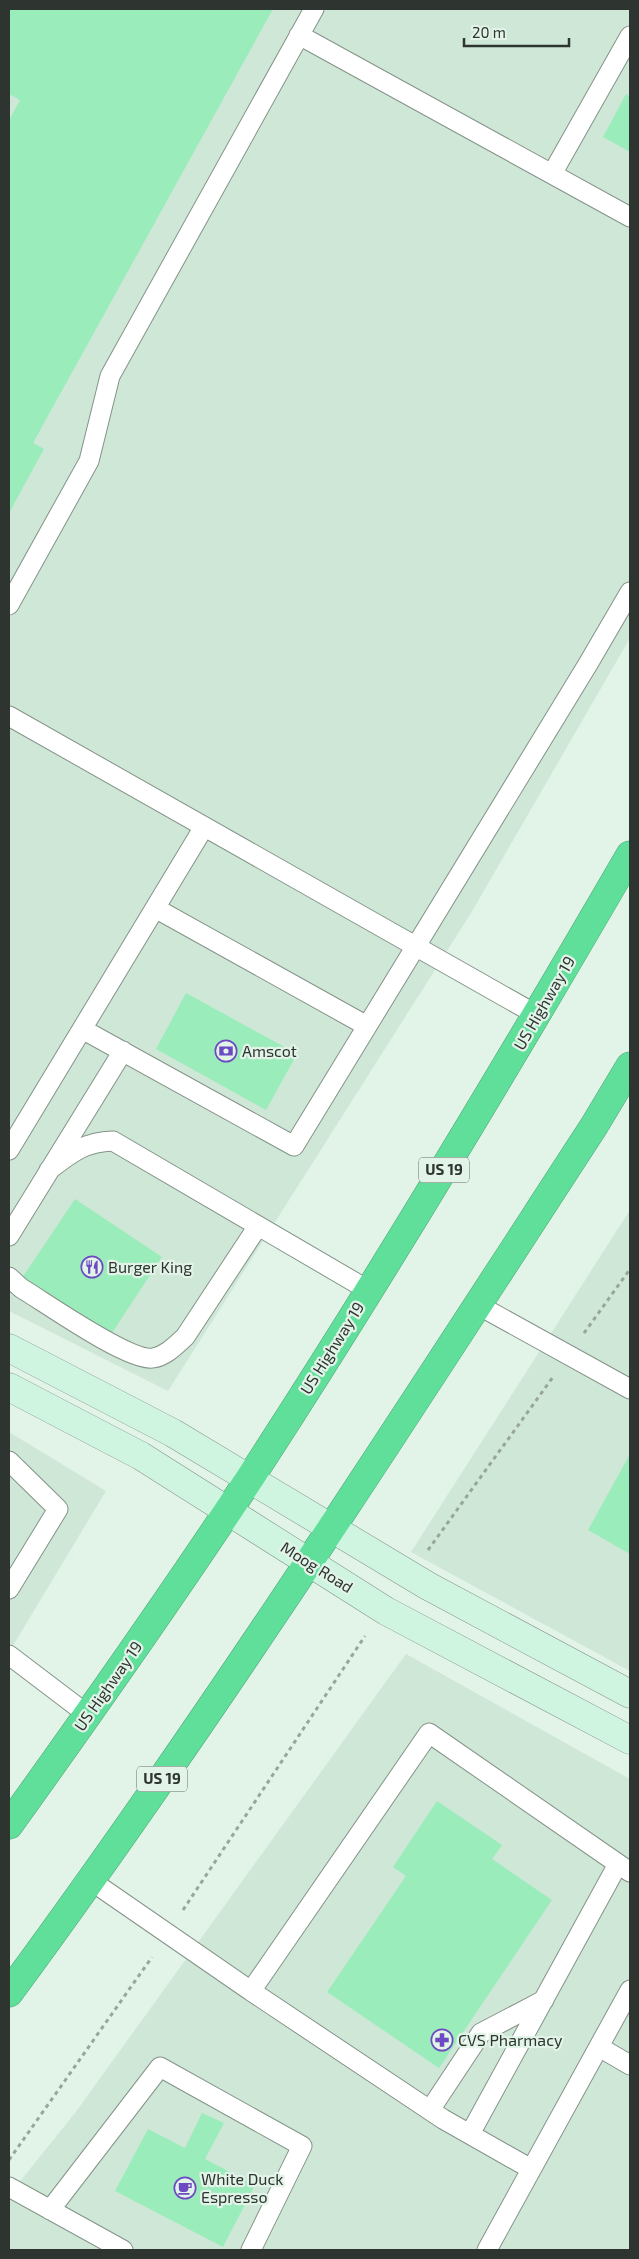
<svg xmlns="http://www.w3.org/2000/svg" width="639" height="2259" font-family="'Exo 2',sans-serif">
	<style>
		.built { fill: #cfe7d7 }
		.building { fill: #9becbb }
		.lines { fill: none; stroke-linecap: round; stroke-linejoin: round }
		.lane-casing { stroke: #849389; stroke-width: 21 }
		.secondary-casing { stroke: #849389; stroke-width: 29 }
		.highway-casing { stroke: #4ea376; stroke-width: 29 }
		.path { stroke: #98a59d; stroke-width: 3; stroke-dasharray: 4 4; stroke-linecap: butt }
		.lane { stroke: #fff; stroke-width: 19 }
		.secondary { stroke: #cff5e1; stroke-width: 28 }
		.highway { stroke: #60df9b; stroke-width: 28 }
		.labels { text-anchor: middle; stroke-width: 4.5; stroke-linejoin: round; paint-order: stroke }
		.shield { fill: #e2f3e8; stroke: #646d67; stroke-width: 1 }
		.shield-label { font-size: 15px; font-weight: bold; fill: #2e3430 }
		.street-label { font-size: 16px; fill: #2e3430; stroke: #e2f3e8 }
		.poi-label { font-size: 16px; fill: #2e3430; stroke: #e2f3e8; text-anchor: start }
	</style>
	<rect width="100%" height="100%" fill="#e2f3e8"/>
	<path class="built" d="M9,9H630V638L471,913L168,1391L9,1311Z
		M630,1210V1671L411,1552Z
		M9,1432L106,1491L9,1652Z
		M406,1654L630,1779V2250H9V2195L75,2113Z"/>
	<path class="building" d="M9,9H273L33,443L44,449L9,513V120L20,100L9,94Z
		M626,94L630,97V152L603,137Z
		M186,993L297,1054L266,1110L156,1049Z
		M75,1199L162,1257L110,1336L22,1278Z
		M630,1454V1554L588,1530Z
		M437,1801L502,1845L492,1859L552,1900L439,2068L327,1992L406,1876L393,1867Z
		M202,2113L224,2123L205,2159L255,2185L223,2247L115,2191L148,2129L185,2148Z"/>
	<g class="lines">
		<g class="lane-casing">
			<path id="lane" d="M299,35L630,217
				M552,174L630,36
				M9,605L89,461L110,376L314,9
				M9,716L537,1015
				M155,908L367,1026
				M82,1029L294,1146L588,664L630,592
				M9,1150L204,827
				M49,1170C71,1153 84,1142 113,1141L368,1290
				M9,1236L123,1051
				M9,1277L21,1288C46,1303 129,1362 153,1358C166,1356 176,1345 185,1337L258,1226
				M478,1305L630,1389
				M9,1461L58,1509L9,1589
				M9,1655L88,1715
				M90,1880L251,1991L429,1733L630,1872
				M251,1991L443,2119L531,2169
				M599,2047L630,2065
				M430,2110L481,2033L544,2000
				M470,2134L618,1864
				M9,2187L123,2250
				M50,2210L160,2067L302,2146L251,2250
				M487,2250L630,1990"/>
		</g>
		<g class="secondary-casing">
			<path id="secondary" d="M9,1348L173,1433L428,1586L630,1694
				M9,1387L141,1456L386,1611L630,1740"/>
		</g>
		<g class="highway-casing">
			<path id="highway" d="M9,1825C91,1711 172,1596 250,1478C383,1274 508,1065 630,855
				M9,1993C216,1712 404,1418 594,1126L630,1066"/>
		</g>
		<path class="path" d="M584,1333L630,1269
			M428,1550L553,1377
			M183,1910L365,1636
			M9,2160L152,1957"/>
		<use href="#lane" class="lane"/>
		<use href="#secondary" class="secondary"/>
		<use href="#highway" class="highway"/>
	</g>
	<defs>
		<g id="bank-ring" transform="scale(1.125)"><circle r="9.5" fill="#e2f3e8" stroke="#6e4ac2" stroke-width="1.5"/><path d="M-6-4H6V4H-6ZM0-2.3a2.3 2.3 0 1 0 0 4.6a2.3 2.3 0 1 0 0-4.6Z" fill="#6e4ac2"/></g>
		<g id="restaurant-ring" transform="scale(1.125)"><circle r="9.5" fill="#e2f3e8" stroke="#6e4ac2" stroke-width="1.5"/><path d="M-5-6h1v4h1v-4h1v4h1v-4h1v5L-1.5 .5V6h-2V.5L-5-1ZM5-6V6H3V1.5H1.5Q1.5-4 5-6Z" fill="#6e4ac2"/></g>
		<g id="pharmacy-ring" transform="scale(1.125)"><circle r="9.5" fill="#e2f3e8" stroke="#6e4ac2" stroke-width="1.5"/><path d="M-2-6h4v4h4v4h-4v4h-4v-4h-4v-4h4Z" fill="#6e4ac2"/></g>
		<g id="cafe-ring" transform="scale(1.125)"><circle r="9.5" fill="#e2f3e8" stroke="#6e4ac2" stroke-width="1.5"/><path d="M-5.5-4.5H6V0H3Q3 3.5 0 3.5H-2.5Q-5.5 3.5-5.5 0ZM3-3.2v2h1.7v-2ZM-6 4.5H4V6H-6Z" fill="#6e4ac2"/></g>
	</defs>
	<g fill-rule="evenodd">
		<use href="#bank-ring" x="226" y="1051"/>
		<use href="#restaurant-ring" x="92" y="1267"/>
		<use href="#pharmacy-ring" x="442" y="2040"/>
		<use href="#cafe-ring" x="185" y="2188"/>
	</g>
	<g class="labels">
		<g class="shield">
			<rect x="419" y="1157.5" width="50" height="25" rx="4"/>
			<rect x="137" y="1766.5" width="50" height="25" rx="4"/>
		</g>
		<g class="shield-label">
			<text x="444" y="1175">US 19</text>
			<text x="162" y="1784">US 19</text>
		</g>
		<g class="street-label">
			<text transform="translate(544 1003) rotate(-60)" y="6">US Highway 19</text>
			<text transform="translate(332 1348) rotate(-58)" y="6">US Highway 19</text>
			<text transform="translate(317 1567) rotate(32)" y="6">Moog Road</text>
			<text transform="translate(108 1686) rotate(-55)" y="6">US Highway 19</text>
		</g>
		<g class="poi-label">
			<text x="242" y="1057">Amscot</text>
			<text x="108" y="1273">Burger King</text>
			<text x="458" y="2046">CVS Pharmacy</text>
			<text x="201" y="2185">White Duck<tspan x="201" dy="18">Espresso</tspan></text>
		</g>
	</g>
	<rect width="639" height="2259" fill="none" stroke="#2e3430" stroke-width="20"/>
	<path d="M464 38v8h105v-8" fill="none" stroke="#2e3430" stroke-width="2.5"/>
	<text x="472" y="38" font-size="15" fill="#2e3430" stroke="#e2f3e8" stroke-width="4" paint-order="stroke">20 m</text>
</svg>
